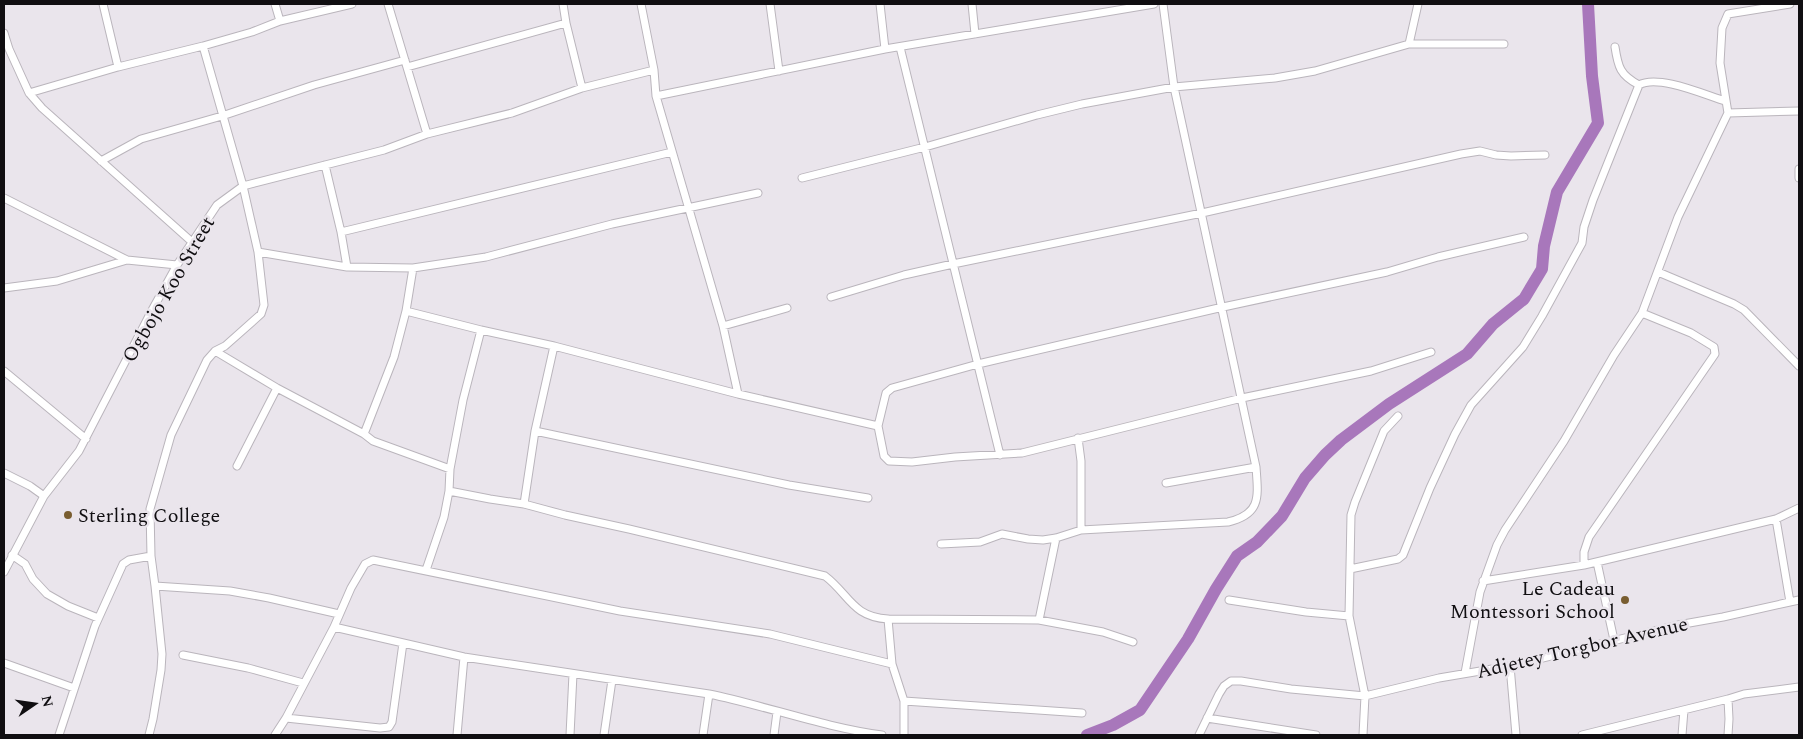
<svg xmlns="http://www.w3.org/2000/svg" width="1803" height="739" font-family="Spectral,serif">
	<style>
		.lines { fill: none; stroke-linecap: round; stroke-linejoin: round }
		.river { stroke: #a877bb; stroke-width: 12 }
		.street-casing { stroke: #bab5bc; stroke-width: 9 }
		.street { stroke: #fff; stroke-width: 7 }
		.poi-dot { fill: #795d30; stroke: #eae5ec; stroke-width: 2 }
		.labels { text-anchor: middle; stroke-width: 5; stroke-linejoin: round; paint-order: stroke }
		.street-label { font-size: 20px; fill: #100e11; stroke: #eae5ec }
		.poi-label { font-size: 20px; fill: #100e11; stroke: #eae5ec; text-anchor: start }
	</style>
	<rect width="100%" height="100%" fill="#eae5ec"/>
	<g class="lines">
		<path class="river" d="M1087,735L1113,725L1140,710L1188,639L1216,589L1237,556L1257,542L1282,516L1305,478L1325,455L1341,440L1389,404L1467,354L1493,324L1524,299L1542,269L1544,246L1557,192L1598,123L1592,76L1588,4"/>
		<g class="street-casing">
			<path id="street" d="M103,4L118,67
				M275,4L280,21
				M388,4L427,134
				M563,4L566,23
				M641,4L654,70L656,96L723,326L738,394
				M770,4L779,71
				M880,4L885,49
				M972,4L975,34
				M4,33L9,49L29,93L42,108L192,242
				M1409,44L1418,4
				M900,47L1000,455
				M1615,47C1618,67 1620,75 1639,85
				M407,67L566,23L582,88
				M29,93L118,67L203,46L252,32L280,21L352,4
				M656,96L885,49L1154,4
				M1728,113L1799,111
				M101,161L141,139L222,116L314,85L405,60
				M325,165L341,232L347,267
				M1799,169V178
				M802,178L925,147L1037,115L1082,104L1174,87L1275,78L1315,71L1409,44H1504
				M4,198L127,260
				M341,232L672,152
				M258,252L347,267L413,268L486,257L612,224L758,193
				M413,268L406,311L481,330L554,346L738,394L878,426
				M1658,272L1734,304L1744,310L1799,366
				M4,288L57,281L127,260L177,265
				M831,297L904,275L953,264L1202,213L1461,154L1480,151L1496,155L1511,156L1545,155
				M723,326L787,308
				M215,351L277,388L364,434L373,441L450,469
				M1431,352L1371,371L1242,398L1022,453L955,457L912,462L889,461L884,456L878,426L886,393L892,388L978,364L1223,307L1387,272L1438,257L1524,237
				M4,371L86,439
				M535,431L789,485L868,498
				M364,434L394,357L406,311
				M1078,438L1081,461V530
				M237,466L277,388
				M4,473L30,486L44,496
				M1166,483L1256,467
				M449,491L490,499L524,504L535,431L554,346
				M524,504L565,515L629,529L825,576C849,594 852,617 888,619L892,664L904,701V735
				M1776,519L1790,602
				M941,544L980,542L1002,534L1028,539L1043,540L1056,538L1081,530L1228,522C1262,514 1258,496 1256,467L1174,87L1163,4
				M12,555L25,564L33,579L47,594L68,606L98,618
				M1597,562L1614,640
				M1584,565V552L1589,537L1715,354L1714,347L1691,333L1642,313
				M1350,569L1398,559L1403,555L1430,488L1455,434L1471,405L1523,347L1542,316L1582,243L1584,227L1593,200L1639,85C1658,74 1705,95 1725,101
				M426,570L444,517L449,491L450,469L463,400L481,330
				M4,572L44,496L79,451L151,312L177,265L217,205L243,186L384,150L427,134L512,113L582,88L654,70
				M1483,581L1584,565L1776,519L1799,508
				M155,586L230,591L269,598L339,614
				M1229,600L1306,612L1349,616
				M888,619L1039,620L1103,632L1133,642
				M1039,620L1056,538
				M334,627L464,657L709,694C767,706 823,727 882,735
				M183,655L248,668L303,683
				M4,663L74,688
				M1510,666L1516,735
				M1465,673L1480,592L1497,545L1505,530L1564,441L1614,355L1642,313L1678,217L1728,113L1720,63L1722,28L1728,14L1790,4
				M1728,699L1744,694L1799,687
				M904,701L1082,713
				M286,718L380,728L389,727L392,722L403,643
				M1207,718L1316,735
				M59,735L95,626L123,564L129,560L151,556
				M149,735L153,719L161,670L162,654L155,586L151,556L150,509L171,435L207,360L215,351L225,346L261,314L264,305L258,252L243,186L203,46
				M275,735L286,718L334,627L351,588L365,564L373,560L620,611L770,634L892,664
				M457,735L464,657
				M570,735L573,674
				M604,735L612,680
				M703,735L709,694
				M774,735L777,712
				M1199,735L1219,694L1224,686L1231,681H1241L1291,689L1365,696L1439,678L1510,666L1678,625L1723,617L1799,600
				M1363,735L1365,696L1349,616L1351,515L1355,502L1384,431L1398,416
				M1582,735L1728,699L1729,719L1728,735
				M1682,735L1684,710"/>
		</g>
		<use href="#street" class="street"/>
	</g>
	<g class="poi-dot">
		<circle cx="68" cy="515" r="5"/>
		<circle cx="1625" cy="600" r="5"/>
	</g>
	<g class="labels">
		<g class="street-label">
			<text transform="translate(168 289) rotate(-60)" y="7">Ogbojo Koo Street</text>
			<text transform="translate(1582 647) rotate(-13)" y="7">Adjetey Torgbor Avenue</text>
		</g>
		<g class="poi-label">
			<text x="78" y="522">Sterling College</text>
			<text x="1615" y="595" text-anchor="end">Le Cadeau<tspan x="1615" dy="23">Montessori School</tspan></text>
		</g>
	</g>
	<rect width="1803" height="739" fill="none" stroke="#100e11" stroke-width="10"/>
	<g transform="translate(35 704) rotate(77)" stroke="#eae5ec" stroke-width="4" paint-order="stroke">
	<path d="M0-4L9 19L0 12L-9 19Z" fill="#100e11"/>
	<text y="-8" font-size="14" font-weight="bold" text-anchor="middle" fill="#100e11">N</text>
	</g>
</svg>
